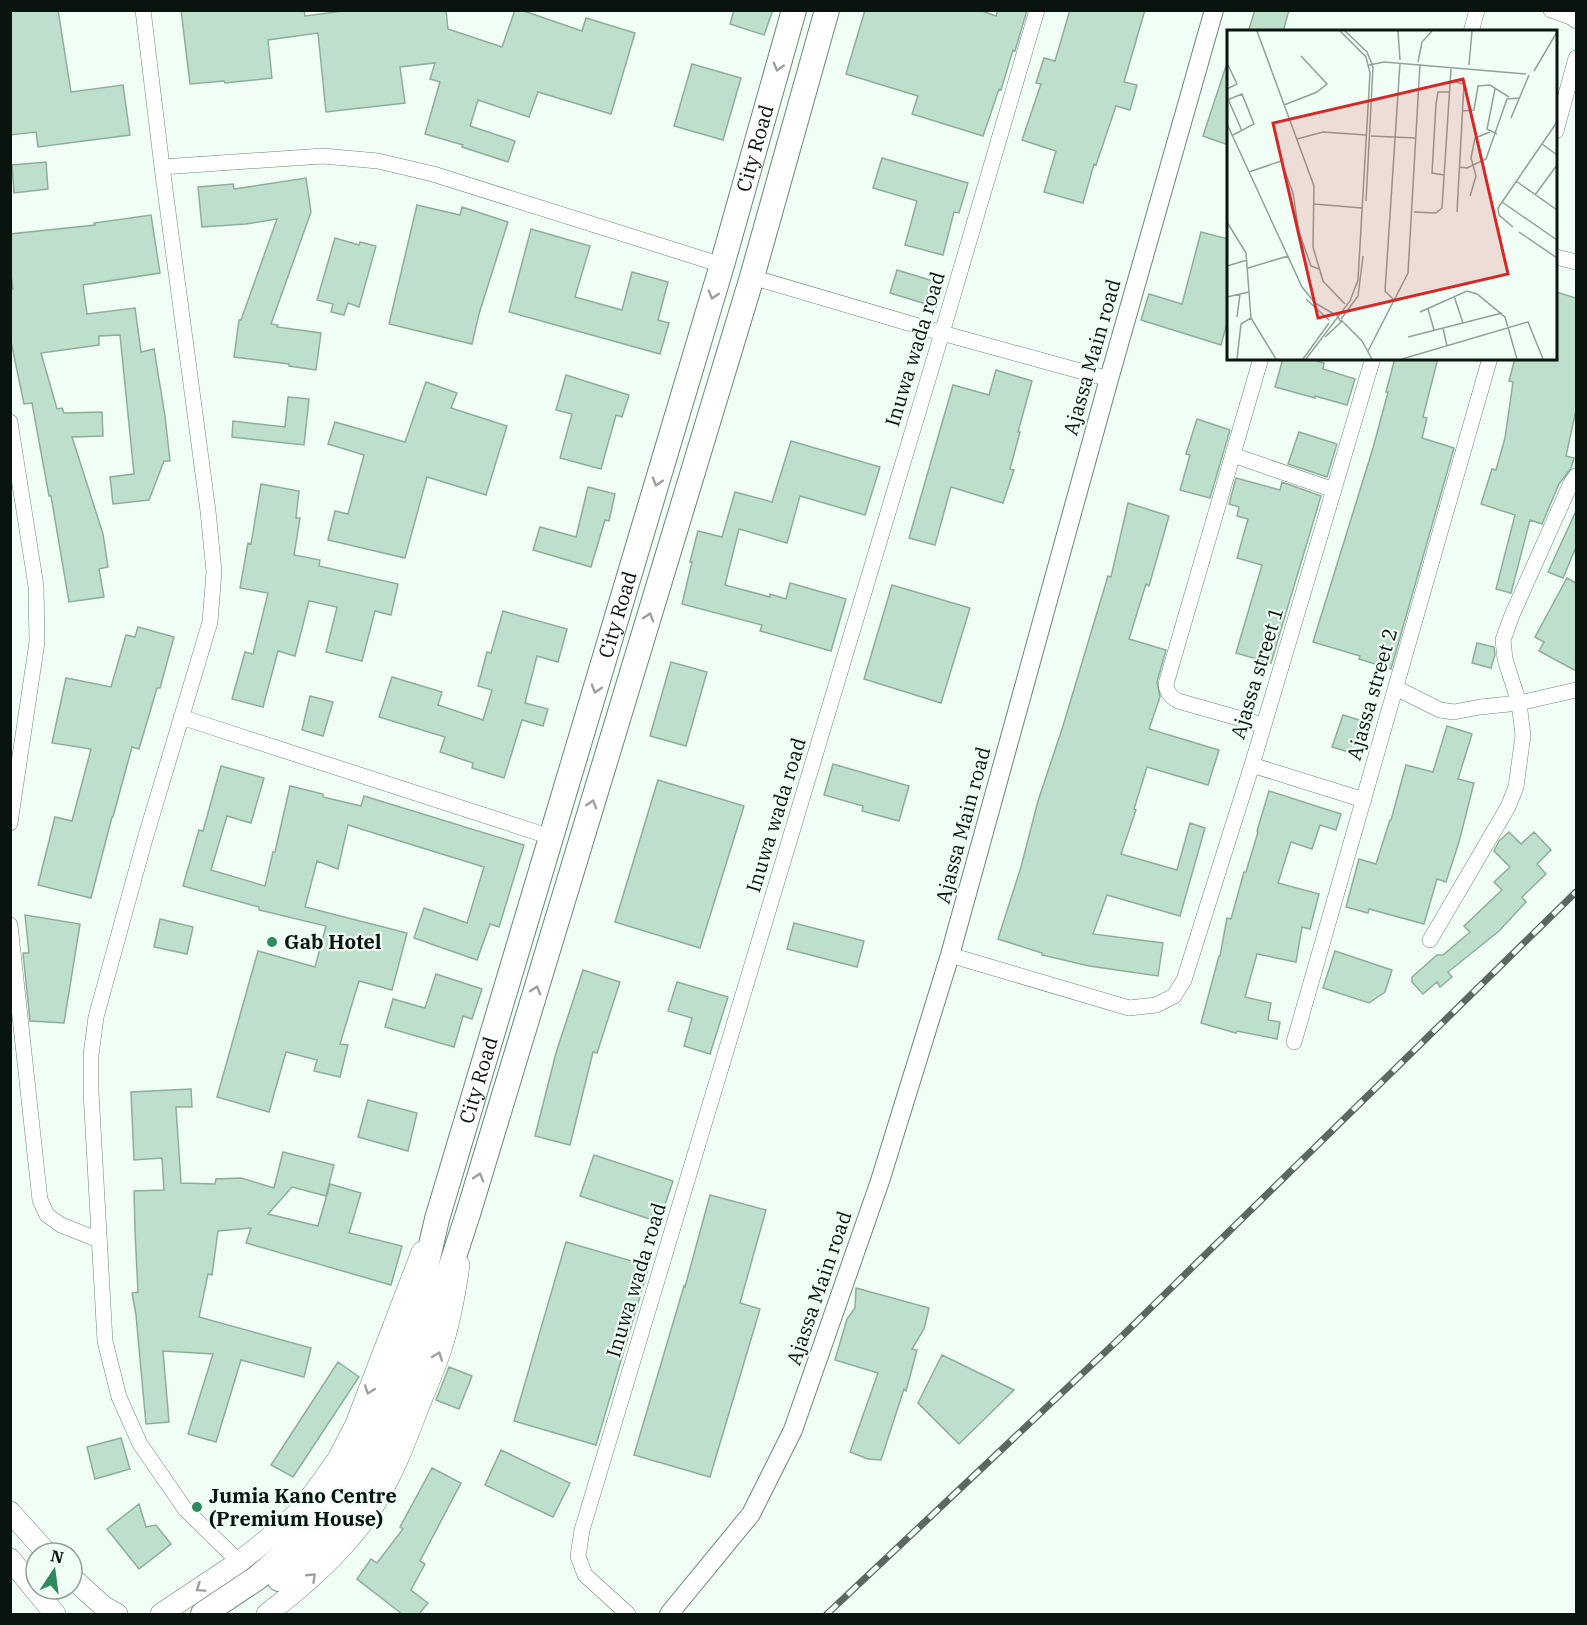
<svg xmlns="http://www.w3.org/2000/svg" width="1587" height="1625" font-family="'IBM Plex Serif',serif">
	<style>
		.building { fill: #bddfcb; stroke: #8eae9b; stroke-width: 1.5 }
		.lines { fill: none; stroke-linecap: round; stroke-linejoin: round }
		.minor-casing { stroke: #698977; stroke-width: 16 }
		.tertiary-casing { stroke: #698977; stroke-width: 20 }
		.secondary-casing { stroke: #698977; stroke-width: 22 }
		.trunk-casing { stroke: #698977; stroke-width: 26 }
		.minor { stroke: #fff; stroke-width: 15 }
		.tertiary { stroke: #fff; stroke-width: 18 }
		.secondary { stroke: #fff; stroke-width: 21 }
		.trunk { stroke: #fff; stroke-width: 24 }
		.rail-casing { stroke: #5b6860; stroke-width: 7 }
		.rail { stroke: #f0fef6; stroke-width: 4.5; stroke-dasharray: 14; stroke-linecap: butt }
		.oneway { stroke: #9ca19e }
		.poi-dot { fill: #308a5f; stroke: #f0fef6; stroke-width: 2 }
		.labels { text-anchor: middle; stroke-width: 4.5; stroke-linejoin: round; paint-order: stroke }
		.street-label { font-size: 20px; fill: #08140d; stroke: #f0fef6 }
		.poi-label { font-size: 20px; font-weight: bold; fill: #08140d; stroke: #f0fef6; text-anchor: start }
		.inset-road { fill: none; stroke: #93a099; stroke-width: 1.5 }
		.view { fill: #d62828; fill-opacity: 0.15; stroke: #d62828; stroke-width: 3 }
		.inset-edge { fill: none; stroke: #08140d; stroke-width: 3 }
	</style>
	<rect width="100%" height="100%" fill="#f0fef6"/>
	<path class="building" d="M10,10H58L71,92L123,85L130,135L38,147L36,132L10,135Z
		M181,10H304L305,16L351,10H446L448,29L502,47L515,10H521L582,31L586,18L635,33L611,114L538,92L529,117L478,100L470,126L515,141L508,162L462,147L463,145L425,134L440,82L430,79L435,63L400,67L405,103L326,112L318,33L268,40L272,78L225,83L224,81L190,84Z
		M734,10H773L764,35L730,24Z
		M865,10H979L996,16L998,10H1027L1015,51L1013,50L1001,90L999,89L983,136L912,114L918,96L846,74Z
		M1070,10H1145L1124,82L1137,85L1130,110L1116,106L1096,165L1094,164L1083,203L1044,192L1056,151L1022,140L1041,84L1036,83L1044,58L1055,61Z
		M1255,10H1289L1283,32H1248Z
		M692,64L741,78L723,140L674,126Z
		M1226,66L1228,67V145L1203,136Z
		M882,158L968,183L959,213L954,212L943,255L905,245L917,201L873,188Z
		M46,162L48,189L14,193L12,165Z
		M306,178L311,212L271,324L278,325L277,327L321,333L316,370L289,366V364L234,357L239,320H241L277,219L246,224L202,227L198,187L233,184L234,189Z
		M417,205L460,215L462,207L508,222L479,314L472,344L389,324Z
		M151,215L160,273L83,285L87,314L135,308L141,352L154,349L165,416L170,461H164L149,500L113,504L110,477L134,474L120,335L99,336V345L41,353L57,409L62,408L64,413L102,412L103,436L72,437L103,534L108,567L99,569L104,597L69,602L51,496H49L32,403L24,404L10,337V289H13L10,268V234L95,225L94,223Z
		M531,229L590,246L575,297L622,310L632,272L668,282L658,320L669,323L660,354L509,312Z
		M1201,232L1228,239V319L1221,345L1141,320L1149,294L1182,304Z
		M335,238L359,245L360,242L376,246L359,307L348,303L344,315L331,312L333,304L317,300Z
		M897,270L943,284L936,307L890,293Z
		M1556,292L1576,298V410L1566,456L1574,458L1571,468L1559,484L1542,524L1530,520L1511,593L1496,589L1515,515L1481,504L1492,469L1496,470L1505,438L1513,382L1509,381L1515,358H1556Z
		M1283,358H1307L1324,363L1323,369L1355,379L1347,405L1315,396V398L1275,387Z
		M1395,358H1438L1423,417L1427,418L1422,438L1454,448L1391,669L1359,659L1360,656L1313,642L1373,448L1388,392H1386Z
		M996,370L1032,381L1018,432H1020L1010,469L1014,470L1003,503L951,487L935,545L909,538L953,385L989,395Z
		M566,375L629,395L622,417L616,415L601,469L560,458L572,414L556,410Z
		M426,382L457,393L451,408L507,426L486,495L427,477L405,558L328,540L335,511L348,514L364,455L328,444L335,422L405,442Z
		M288,397L309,399L304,445L232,437L233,421L285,427Z
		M1197,419L1230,430L1210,498L1180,490L1190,455L1186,454Z
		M1299,432L1337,444L1327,477L1288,464Z
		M791,441L880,467L865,515L800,496L787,543L739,529L725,585L770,597V594L786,599L790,583L846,599L831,651L760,631L762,625L682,604L692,562H690L698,531L722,537L735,492L772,502Z
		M1236,478L1280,490L1282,482L1321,496L1271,663L1236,653L1262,565L1237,558L1248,519L1237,516L1239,507L1229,504Z
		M261,484L299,491L296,518H300L294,555L320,560L319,566L398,584L391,615L375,611L362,661L326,652L337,607L309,601L295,656L278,651L263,707L232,699L245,652L253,654L268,593L240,588L248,543L251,544Z
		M588,487L615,494L609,521L605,520L591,567L533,550L540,527L576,537Z
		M1128,503L1169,516L1149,586L1146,584L1129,639L1166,650L1157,682L1160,697L1149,729L1219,750L1208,785L1147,767L1134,809L1136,810L1121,854L1177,870L1190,823L1205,828L1180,916L1107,895L1093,934L1163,943L1158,976L1089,966L1042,955V953L998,939L1021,867L1038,801L1063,726L1108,576L1111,577Z
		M1576,511V547L1563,578L1548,572Z
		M1567,578L1576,583V671L1539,651L1544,642L1535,637Z
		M892,585L970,608L941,703L864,679Z
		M503,611L567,629L558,662L537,656L525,703L548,709L543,726L522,720L504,778L472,768L473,763L440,752L445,737L379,717L392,677L442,692L438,705L483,720L492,690L478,686L487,652L491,653Z
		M138,627L174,637L160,688H157L139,749L132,747L113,817H112L91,898L38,885L55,817L72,821L91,749L52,743L66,678L111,687L126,635L135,637Z
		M1477,643L1494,647L1495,655L1491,668L1472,663Z
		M671,662L707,672L686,746L650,736Z
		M310,696L333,702L323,736L302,730Z
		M1343,715L1372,724L1362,756L1332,747Z
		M1447,726L1472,734L1458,779L1474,783L1459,842L1446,882L1437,879L1424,924L1369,909L1368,913L1346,907L1359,859L1376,864L1390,820H1391L1406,765L1433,772Z
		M833,764L909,786L899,821L862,811L863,806L824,795Z
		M221,766L264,778L251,823L227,816L211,870L265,886L273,852H275L290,786L323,794V797L361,806L364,796L524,845L499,927L490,924L477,960L414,938L424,908L467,923L484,867L348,825L338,869L317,861L305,907L407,933L392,990L359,981L340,1044L348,1045L340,1077L314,1071L317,1060L286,1052L269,1112L217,1097L258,951L315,967L326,926L259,910V907L183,886L199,830L203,831Z
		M658,780L744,806L700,948L615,922Z
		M1269,791L1341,814L1336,830L1320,825L1312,849L1291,842L1278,883L1319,894L1310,929L1302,927L1296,962L1257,954L1245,997L1271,1003L1268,1020L1280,1022L1277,1039L1237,1031L1236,1033L1201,1023L1219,956H1220L1227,918L1231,919L1244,872H1246L1258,832L1257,831Z
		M1509,832L1521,844L1534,832L1551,850L1537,864L1546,874L1522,897L1526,902L1499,931L1448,972L1452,977L1440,987L1437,982L1423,994L1412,982V977L1437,955H1443L1470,932L1464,926L1502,890L1494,882L1510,867L1494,851L1499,841Z
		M25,915L80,924L64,1023L30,1021L23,953H29Z
		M160,919L193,927L187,954L154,947Z
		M794,923L864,941L857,967L787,949Z
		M1335,951L1392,970L1385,992L1369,1003L1323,988Z
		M583,970L620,982L597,1053L593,1052L570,1145L535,1136L556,1053Z
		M436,974L482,989L472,1019L463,1016L454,1047L385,1027L393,999L425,1008Z
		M677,982L728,997L710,1054L684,1046L692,1018L668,1011Z
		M191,1089L192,1107H176L181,1183L215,1184L216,1179L241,1178L274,1188L283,1152L334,1165L326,1196L292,1187L268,1214L318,1226L330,1184L361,1193L349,1233L402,1246L391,1285L246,1243L251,1228L218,1231L212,1275L208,1274L199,1317L311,1348L304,1377L241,1360L216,1442L188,1434L213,1354L163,1351L169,1422L146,1424L136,1315L132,1293L138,1292L135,1231L134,1191L164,1190L162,1158L134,1160L131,1092Z
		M368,1100L417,1113L408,1151L358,1137Z
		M594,1155L673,1181L659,1222L580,1196Z
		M710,1195L766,1210L740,1303L760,1309L710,1477L634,1455L684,1286L685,1287Z
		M566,1242L649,1266L596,1445L514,1421Z
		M856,1288L929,1308L924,1329L912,1349L917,1350L906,1391L904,1389L881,1460L868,1459L850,1452L878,1373L835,1360L847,1319L855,1308Z
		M942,1355L1014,1390L959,1444L918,1403Z
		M338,1362L359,1377L293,1477L271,1465Z
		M449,1367L472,1376L459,1409L436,1400Z
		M121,1438L130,1469L95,1479L87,1447Z
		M501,1450L570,1483L553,1517L485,1485Z
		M432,1468L461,1483L420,1561L425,1564L411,1590L428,1603L419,1614H402L357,1579L371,1559L377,1563L403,1529L400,1527Z
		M139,1504L146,1527L156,1525L171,1544L139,1569L107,1529Z"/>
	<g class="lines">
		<g class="minor-casing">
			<path id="minor" d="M143,10L162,167L208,511L214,572L210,622L145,839L96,1017L91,1055V1092L105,1341L119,1397L140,1444L185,1509L239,1562
				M1551,10L1573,18L1576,21
				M1471,32L1477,10
				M1556,131L1576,58
				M162,167L323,156L378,161L433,174L722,265
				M1556,257L1576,262
				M752,277L942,333L1109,379
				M1261,358L1166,684C1167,693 1170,696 1178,701L1263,725
				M10,422L36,586L37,642L10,823
				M1233,455L1334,490
				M1396,688L1440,710L1454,712L1480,707L1519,703L1576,690
				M181,717L551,837
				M1252,765L1364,800
				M10,925L40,1200L47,1215L61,1225L99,1240
				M1430,940L1508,807L1516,787L1523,735L1519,703L1505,659L1503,640L1512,615L1571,483L1576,476
				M950,955L1129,1008L1156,1005L1174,996L1184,980L1252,765L1373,358
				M1294,1042L1490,358
				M628,1614L585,1575L578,1556L582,1530L942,333L1037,10"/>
		</g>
		<g class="tertiary-casing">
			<path id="tertiary" d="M669,1614L751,1514L793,1430L880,1181L950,955L1109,379L1214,10"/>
		</g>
		<g class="secondary-casing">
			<path id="secondary" d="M10,1512L47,1553
				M10,1559L55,1614
				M72,1578L103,1606L117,1614
				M161,1614L239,1562L267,1540L300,1511L321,1483L338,1459L356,1424L422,1252
				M267,1614C301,1588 335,1559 362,1523C386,1490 402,1451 416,1413C424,1392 434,1371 441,1349C450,1322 455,1293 459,1265"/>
		</g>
		<g class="trunk-casing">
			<g id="trunk">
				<path d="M279,1579L310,1553L341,1518L390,1440L408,1397L468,1214L752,277L827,10"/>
				<path id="s1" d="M203,1614L257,1578L287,1552L316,1520L354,1472L373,1434L388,1399L422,1284L437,1219L722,265L794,10"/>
			</g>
		</g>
		<use href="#minor" class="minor"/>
		<use href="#tertiary" class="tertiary"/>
		<use href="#secondary" class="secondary"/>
		<use href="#trunk" class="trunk"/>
		<g class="rail-casing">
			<path id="rail" d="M827,1614L1118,1340L1576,892"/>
		</g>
		<use href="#rail" class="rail"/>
	</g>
	<defs><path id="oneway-chevron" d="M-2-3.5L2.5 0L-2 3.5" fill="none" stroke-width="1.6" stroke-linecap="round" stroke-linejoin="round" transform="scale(1.5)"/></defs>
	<g class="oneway">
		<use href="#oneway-chevron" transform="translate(778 67) rotate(106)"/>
		<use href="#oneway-chevron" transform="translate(713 295) rotate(107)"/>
		<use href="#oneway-chevron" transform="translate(657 482) rotate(107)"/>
		<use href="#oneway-chevron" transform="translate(649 617) rotate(-73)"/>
		<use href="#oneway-chevron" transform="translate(596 689) rotate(107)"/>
		<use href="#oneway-chevron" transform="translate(592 804) rotate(-73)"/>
		<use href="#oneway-chevron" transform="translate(536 990) rotate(-73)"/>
		<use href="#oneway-chevron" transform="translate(479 1177) rotate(-73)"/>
		<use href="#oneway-chevron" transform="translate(438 1356) rotate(-70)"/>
		<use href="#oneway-chevron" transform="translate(369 1390) rotate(110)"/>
		<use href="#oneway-chevron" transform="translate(312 1577) rotate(-44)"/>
		<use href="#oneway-chevron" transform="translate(200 1588) rotate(146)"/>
	</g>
	<g class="poi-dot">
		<circle cx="272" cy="942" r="6"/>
		<circle cx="197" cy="1507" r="6"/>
	</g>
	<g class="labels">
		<g class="street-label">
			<text dy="7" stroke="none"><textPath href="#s1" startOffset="1593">City Road</textPath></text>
			<text transform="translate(915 349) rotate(-73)" y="7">Inuwa wada road</text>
			<text transform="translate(1092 357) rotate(-74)" y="7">Ajassa Main road</text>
			<text dy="7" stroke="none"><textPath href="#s1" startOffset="1107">City Road</textPath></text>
			<text transform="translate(1257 673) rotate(-73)" y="7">Ajassa street 1</text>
			<text transform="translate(1372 694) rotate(-74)" y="7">Ajassa street 2</text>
			<text transform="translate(776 815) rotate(-73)" y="7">Inuwa wada road</text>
			<text transform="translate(963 825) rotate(-75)" y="7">Ajassa Main road</text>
			<text dy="7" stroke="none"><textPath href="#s1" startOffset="621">City Road</textPath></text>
			<text transform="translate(636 1280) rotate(-73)" y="7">Inuwa wada road</text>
			<text transform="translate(819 1288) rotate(-71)" y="7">Ajassa Main road</text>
		</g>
		<g class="poi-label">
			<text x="284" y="949">Gab Hotel</text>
			<text x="209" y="1503">Jumia Kano Centre<tspan x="209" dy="23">(Premium House)</tspan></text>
		</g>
	</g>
	<g transform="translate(1227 30)">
		<rect width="330" height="330" fill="#f0fef6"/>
		<path class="inset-road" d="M30,1L87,156L86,217L96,251L118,274M118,1L140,22L146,37L139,171M171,1L173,30M191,32L195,12L205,1M0,33L10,54L0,59M142,35L157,32L299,44M242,35L245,1M307,41L330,2M224,51L237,54L230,182M268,59L260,99L270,104M1,69L15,101M0,70L15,64L27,94L6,105M57,75L90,62L100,54L74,26M235,81L247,80L251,56L263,55L282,67M284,88L302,45M0,94L75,257L88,273L107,284M144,106L189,108M70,109L96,102L139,105M315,114L330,125M232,137L240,138L259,129L280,69L292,68M22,142L54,131L66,163L72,202L84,236L92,239M217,145L205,143L209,74L211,62H223M289,151L330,180M308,165L330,135M243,166L249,146L244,128L248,108L263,102M275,172L330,210M87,174L135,178M187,182L209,183L215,178L224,39M0,192L19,223L24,288L49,329M286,197L272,185L271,178L330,92M292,202L330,228M0,236L20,230M21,238L61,226M227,266L236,293M0,267L22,262M79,269L102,290M168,271L158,261L173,33M201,279L207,300M193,282L240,261L250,264L278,287L290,329M10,287L13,264M114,289L131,266L136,226M114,290L135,311L145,329M216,298L220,316M98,307L114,292L109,284M181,307L275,283M141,321L181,243L193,34M10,329L14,294L24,288M76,329L102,293M79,329L123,271L131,250L143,43L139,27L113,1M175,329L301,292L316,329"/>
		<path class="view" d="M236,49L281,244L91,288L46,93Z"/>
		<rect width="330" height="330" class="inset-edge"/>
	</g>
	<rect width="1587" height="1625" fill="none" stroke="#08140d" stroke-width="24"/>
	<g transform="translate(54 1571) rotate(13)"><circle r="28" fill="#f0fef6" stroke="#93a099" stroke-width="1.5"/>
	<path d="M0-4.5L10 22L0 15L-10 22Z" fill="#308a5f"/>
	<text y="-9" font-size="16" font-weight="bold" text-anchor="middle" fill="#08140d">N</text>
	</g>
</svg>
